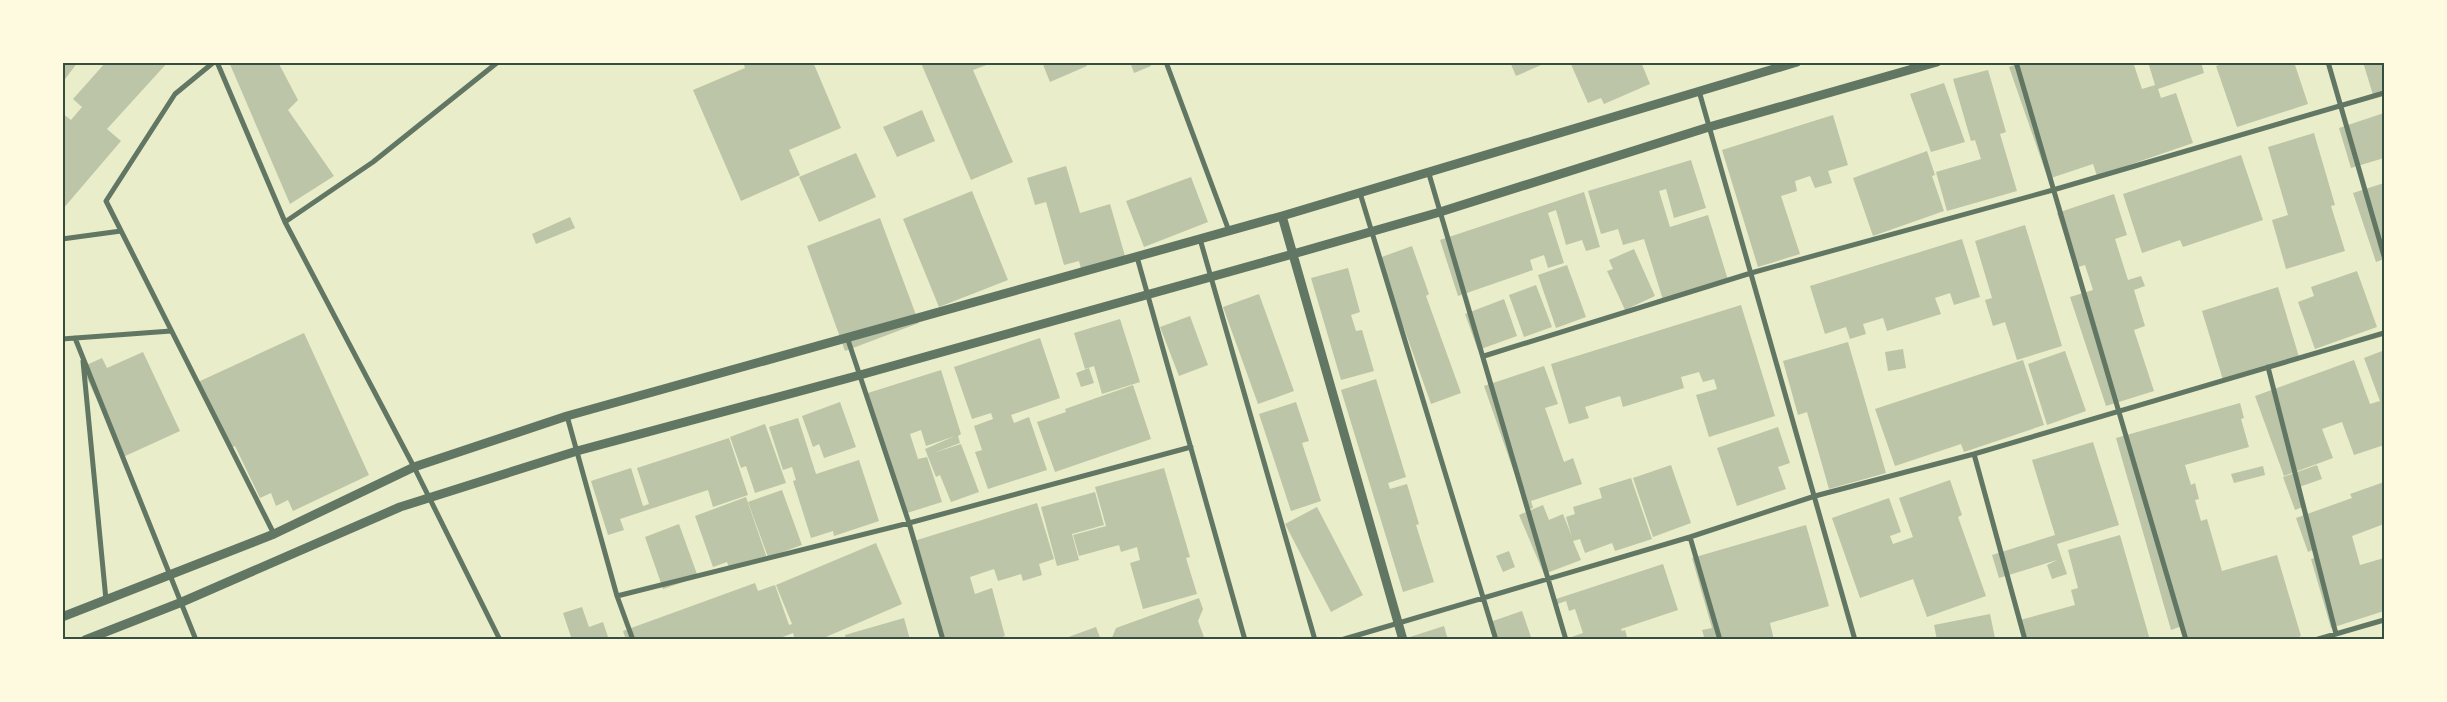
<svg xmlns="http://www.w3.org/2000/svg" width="2447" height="702" font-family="Overpass,sans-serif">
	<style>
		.building { fill: #bcc5a7 }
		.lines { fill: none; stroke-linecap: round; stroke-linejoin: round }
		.minor { stroke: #617663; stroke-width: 5 }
		.tertiary { stroke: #617663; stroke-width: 9 }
		.neatline { fill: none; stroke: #344e41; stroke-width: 2 }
	</style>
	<rect width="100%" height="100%" fill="#e9edc9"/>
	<path class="building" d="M62,62H78L62,83Z
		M106,62H168L107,129L121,141L62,210V113L71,120L82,107L73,99Z
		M229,62H278L298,100L288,110L334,176L290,204Z
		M743,62H813L841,128L789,150L800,175L741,201L693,90L745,68Z
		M1042,62H1085L1087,66L1050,82Z
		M1130,62H1150L1151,66L1134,73Z
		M1510,62H1548L1516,76Z
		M1570,62H1641L1650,84L1604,104L1601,98L1588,103Z
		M2022,62H2133L2142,89L2155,85L2148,62H2201L2204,73L2158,89L2161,98L2176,93L2193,143L2097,176L2093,164L2048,179L2009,67Z
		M2227,62H2294L2308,104L2237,127L2216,66Z
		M2363,62H2384V91L2373,95Z
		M921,63H992L973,70L1013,162L971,180Z
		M1988,70L2006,132L2000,134L2017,191L1947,211L1936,172L1981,159L1975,140L1971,141L1953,79Z
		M1944,83L1965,142L1931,152L1910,94Z
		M922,110L935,141L897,157L883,127Z
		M2384,113V158L2351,168L2339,128Z
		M1833,115L1848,165L1828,171L1832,183L1815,188L1810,176L1795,181L1797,191L1781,196L1800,254L1758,267L1722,150Z
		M2314,133L2335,205L2331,206L2345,251L2286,269L2272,220L2288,215L2268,147Z
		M1927,151L1935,175L1932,176L1944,211L1873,236L1853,178Z
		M856,153L876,197L819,222L799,177Z
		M2241,155L2263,220L2183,247L2180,240L2142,253L2123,194Z
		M1691,160L1706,208L1674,218L1666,189L1659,191L1670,227L1708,215L1728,280L1663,300L1644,239L1623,245L1618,229L1601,234L1588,191Z
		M1066,166L1080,213L1110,204L1125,256L1081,269L1079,261L1064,265L1046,202L1035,205L1027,178Z
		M1191,177L1208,222L1144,247L1126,201Z
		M2384,183V259L2376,262L2353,193Z
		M972,191L1008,280L939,307L903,219Z
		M1584,192L1600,247L1586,251L1582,240L1566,245L1556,210L1548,213L1564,263L1548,268L1544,255L1530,260L1533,270L1458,296L1440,240Z
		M2114,194L2127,235L2115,239L2128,280L2141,276L2145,286L2134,290L2145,326L2134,330L2154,391L2106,406L2070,297L2093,290L2085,265L2075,268L2057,213Z
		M570,217L575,228L536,244L532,234Z
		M880,218L919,323L845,351L807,246Z
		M2025,225L2062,346L2017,360L2005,322L1993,326L1985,300L1992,298L1975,241Z
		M1962,239L1980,297L1954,305L1950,293L1935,298L1941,314L1887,331L1883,318L1863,324L1866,334L1850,339L1846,327L1825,334L1810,286Z
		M1412,246L1429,294L1426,296L1461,393L1431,404L1379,258Z
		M1634,249L1655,296L1625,310L1607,271L1613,269L1609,260Z
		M1567,265L1586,317L1556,328L1538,275Z
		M1348,268L1360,312L1351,315L1356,331L1362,330L1374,371L1341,380L1311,278Z
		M2357,271L2377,327L2315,349L2298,302L2314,296L2311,287Z
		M1536,285L1552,327L1524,337L1509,295Z
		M2278,287L2299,357L2223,380L2202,311Z
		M1259,294L1294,391L1258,404L1223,307Z
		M1504,299L1517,336L1478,350L1465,314Z
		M1741,305L1775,416L1709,437L1696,395L1717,389L1714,379L1703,382L1699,372L1681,377L1684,388L1623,407L1620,396L1585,407L1589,418L1569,424L1551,364Z
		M1190,316L1208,365L1179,376L1160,327Z
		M1120,319L1140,382L1102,394L1094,366L1085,369L1074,333Z
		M304,333L369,475L293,511L288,500L276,506L271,493L260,498L235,446L231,448L198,382Z
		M1040,338L1060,398L1011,415L1014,423L1029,417L1047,470L988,489L975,452L982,450L974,426L993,419L991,413L972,419L954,367Z
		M1848,342L1886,473L1829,489L1807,412L1798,415L1783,361Z
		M1903,349L1906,368L1888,371L1885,352Z
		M2065,351L2086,411L2047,425L2028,364Z
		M2382,351L2384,357V445L2354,455L2342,422L2322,429L2333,458L2284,476L2255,396L2354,360L2370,404L2380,401L2364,358Z
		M143,352L180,431L123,457L82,367L102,358L107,368Z
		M2023,360L2044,425L1964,452L1961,444L1895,466L1875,409Z
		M1544,366L1558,404L1545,408L1564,462L1573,458L1582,484L1531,501L1533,508L1527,510L1484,386Z
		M1089,368L1094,383L1081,387L1076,373Z
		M941,370L961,434L958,436L960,443L933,453L961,444L979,492L951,502L940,475L936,477L925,449L955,436L926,446L921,430L910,434L918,459L927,457L942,502L907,513L868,393Z
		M1376,379L1406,477L1388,483L1390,489L1407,484L1419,524L1416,525L1434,582L1403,592L1341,390Z
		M1133,385L1151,439L1055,472L1037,422L1066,412L1065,409Z
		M840,402L856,447L824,458L819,444L813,447L802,416Z
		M1296,402L1309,441L1302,443L1321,501L1291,511L1259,414Z
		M2240,403L2244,418L2241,419L2249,447L2185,465L2191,485L2195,483L2199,499L2195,500L2201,521L2207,519L2222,571L2277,555L2301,636L2290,640H2186L2182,626L2171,630L2116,438Z
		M798,418L816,474L859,460L879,521L834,536L833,531L811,538L793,481L796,480L792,467L783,470L769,427Z
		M765,424L786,483L755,493L746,466L741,468L730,437Z
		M1778,427L1790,463L1778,467L1786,489L1737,506L1717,448Z
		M729,438L748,495L713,507L708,490L620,519L624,530L608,535L591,481L631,468L643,506L649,504L637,468Z
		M2093,442L2119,525L2057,544L2067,574L2052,579L2047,565L2057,560L1999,578L1992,555L2055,535L2032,460Z
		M1671,465L1691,523L1653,537L1633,478Z
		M2317,465L2322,479L2299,487L2305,506L2295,510L2283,477Z
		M2263,466L2265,475L2234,483L2231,474Z
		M1164,468L1190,557L1186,558L1197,594L1143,609L1130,563L1140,560L1137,547L1121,552L1119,545L1079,556L1073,535L1106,526L1095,487Z
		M1631,478L1652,539L1615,551L1612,543L1585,553L1580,539L1573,541L1581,560L1544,574L1519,515L1543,505L1549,520L1563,514L1572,537L1566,517L1575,514L1573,507L1602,498L1599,488Z
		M1950,480L1962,515L1958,517L1986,596L1927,617L1913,579L1860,598L1832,518L1889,498L1901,532L1890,536L1893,544L1913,537L1899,498Z
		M2384,482V524L2352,536L2360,565L2384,558V611L2331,628L2311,559L2317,557L2315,549L2308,552L2296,518L2352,498L2350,494Z
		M782,490L802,545L768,557L748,502Z
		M1095,492L1104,525L1072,534L1079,560L1057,566L1041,507Z
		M746,497L767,558L730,570L727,562L713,567L695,516Z
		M1037,503L1054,559L1039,564L1042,575L1023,581L1021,574L998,581L994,569L970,577L975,594L992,588L1005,636L993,640H945L914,541Z
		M1317,507L1363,595L1331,612L1285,524Z
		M679,524L698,577L663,589L645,537Z
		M1806,525L1829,606L1770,623L1774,640H1705L1702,630L1712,628L1692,558Z
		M2120,535L2150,640H2025L2020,620L2075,605L2071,590L2078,588L2068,550Z
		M876,543L902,604L819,640H795L793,633L775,640H626L623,631L755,583L758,591L775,585L789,625L792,624L776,585Z
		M1509,551L1515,567L1503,572L1496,556Z
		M1663,564L1678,610L1621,629L1622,631L1625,630L1627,637L1621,640H1563L1583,633L1575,609L1569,611L1566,601L1555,605L1553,600Z
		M1199,598L1203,609L1198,621L1205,640H1111L1116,628Z
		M582,607L589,627L603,622L609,640H572L563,613Z
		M1522,611L1532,640H1497L1490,622Z
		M1990,614L1995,638L1937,640L1934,625Z
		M904,618L910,640H846L845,635Z
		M1444,626L1448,640H1411L1410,637Z
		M1096,627L1101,640H1063V639Z"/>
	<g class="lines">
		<path class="minor" d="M214,62L175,94L106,201L274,534
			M217,62L285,222L414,467L500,640
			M1166,62L1229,231
			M2016,62L2186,640
			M2328,62L2384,256
			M1699,91L1855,640
			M1429,174L1566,640
			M1360,193L1496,640
			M285,222L373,162L498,62
			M62,239L121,231
			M1200,239L1315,640
			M1137,257L1245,640
			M847,337L909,523L943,640
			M75,338L196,640
			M62,339L171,331
			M1484,356L1751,273L2053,190L2384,93
			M83,361L106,600
			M2268,367L2336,634
			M567,416L617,596L633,640
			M1974,454L2025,640
			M1690,537L1720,640
			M617,596L909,523L1191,447
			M1341,640L1690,537L1815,496L1974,454L2384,333
			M2315,640L2384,620"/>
		<path class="tertiary" d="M1282,216L1403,640
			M62,617L274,534L414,467L567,416L1282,216L1797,62
			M85,640L182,602L400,507L577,451L860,375L1293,254L1440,212L1709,127L1937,62"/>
	</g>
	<rect width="2447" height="702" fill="none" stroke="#fefae0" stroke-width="128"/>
	<rect x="64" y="64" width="2319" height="574" class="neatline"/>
</svg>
